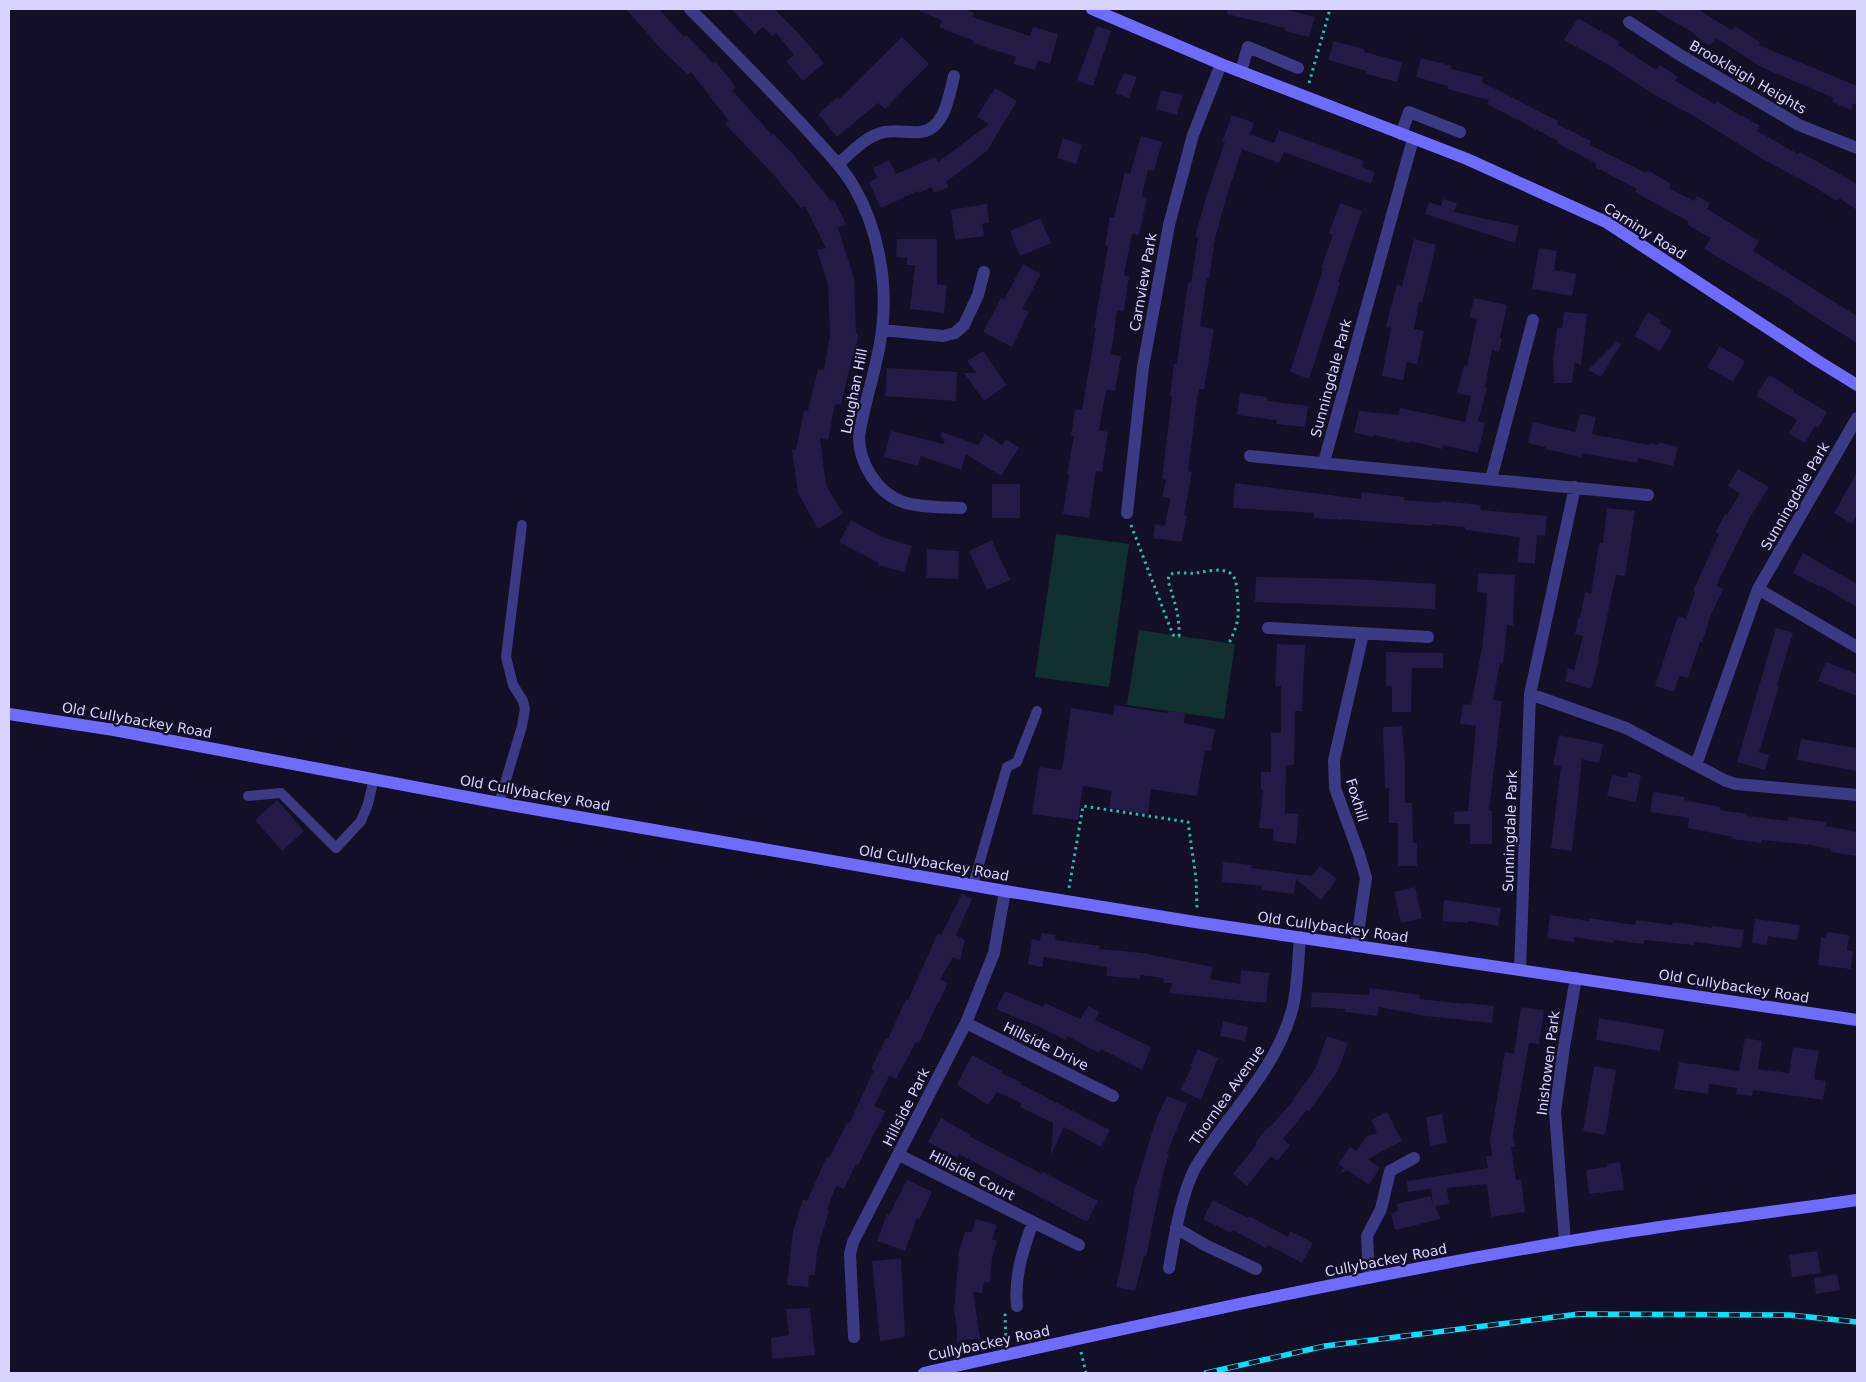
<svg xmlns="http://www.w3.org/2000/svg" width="1866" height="1382" font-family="'DejaVu Sans',sans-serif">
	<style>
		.green { fill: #12302f }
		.building { fill: #241b47 }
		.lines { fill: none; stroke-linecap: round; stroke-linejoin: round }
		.path { stroke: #2fb8b0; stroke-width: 3; stroke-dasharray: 2.5 4; stroke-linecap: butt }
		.lane { stroke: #3d3a85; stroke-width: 10 }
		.street { stroke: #3d3a85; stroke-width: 12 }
		.secondary { stroke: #6f6bff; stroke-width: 12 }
		.rail-casing { stroke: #00e5ff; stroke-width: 5.5 }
		.rail { stroke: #130f26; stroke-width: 4; stroke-dasharray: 11; stroke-linecap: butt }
		.labels { text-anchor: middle; stroke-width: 4.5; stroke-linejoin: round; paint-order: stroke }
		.street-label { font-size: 14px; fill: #d9d4ff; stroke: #130f26 }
	</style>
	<rect width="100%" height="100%" fill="#130f26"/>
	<path class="green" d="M1056,534L1129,544L1109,687L1035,677Z
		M1139,630L1235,644L1224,719L1127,705Z"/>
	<path class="building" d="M626,9H659L684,37L686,35L714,64L716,62L736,87L732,90L772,135L773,133L791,152L831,201L834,200L846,224L838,228L854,278L856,333L858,334L855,358H852L841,405L835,404L828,440L820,438L826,485L843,514L818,529L798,493L792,450H796L804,410L808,411L818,369L824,370L830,335L828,284L817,250L826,248L805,206L801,208L772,173L725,124L729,121L691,72L688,75L661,49Z
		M731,9H774L800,35L824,63L803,81L786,61L794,55L776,33L772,36L763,27L755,34Z
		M915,9H964L974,13L972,17L1030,36L1033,27L1058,34L1050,64L1038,60L1035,70L1014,64L1016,57L973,43L974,41L939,27L942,20Z
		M1228,9H1283L1315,17L1309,37L1285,31V28L1227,14Z
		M1652,9H1697L1732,30L1735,26L1760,42L1759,45L1857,86V105L1853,103L1851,110L1832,102L1834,98L1763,68L1716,38L1710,46L1694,35L1695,34Z
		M1578,18L1620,42L1618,45L1656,70L1660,65L1678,77L1675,81L1715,104L1717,101L1742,117L1743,116L1760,126L1757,131L1798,154L1800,152L1857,184V210L1839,198L1837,201L1820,191V190L1759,157L1699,119L1653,94L1607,64L1564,40Z
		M1097,26L1111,31L1093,86L1077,80Z
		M902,37L929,64L885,109L878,103L837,137L818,114L838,97L839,99Z
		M1334,41L1364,49V52L1402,62L1397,82L1366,74L1367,71L1328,60Z
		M1421,58L1452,66L1451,69L1483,77L1482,82L1558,121L1557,124L1591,141L1590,145L1646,173L1648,170L1671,184L1669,188L1694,201L1697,196L1710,203L1707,209L1759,241L1753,251L1857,316V343L1792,302L1793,301L1704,249L1711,238L1687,225L1689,222L1635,192L1637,189L1595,167L1597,164L1557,143L1558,141L1487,104L1489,100L1447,89L1448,86L1416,77Z
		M1124,73L1137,77L1129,98L1115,93Z
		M995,88L1017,101L987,151L946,182L949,187L934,193L932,187L919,193L918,191L881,208L869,182L877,178L873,168L889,160L896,174L935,157L938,162L989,124L977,117Z
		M1161,90L1183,95L1177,115L1156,109Z
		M1232,115L1254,123L1250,134L1274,143L1279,130L1364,161L1362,167L1375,172L1371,184L1284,152L1279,163L1242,149L1225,202L1213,246L1214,247L1209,278H1207L1200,326L1214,329L1204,389H1199L1197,399L1188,471L1192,472L1184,515L1187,516L1182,542L1153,538L1155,524L1165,526L1170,498L1162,497L1166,480L1162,479L1172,396H1170L1174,364H1177L1188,283H1191L1198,237H1195L1206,197L1225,142H1222Z
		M1141,136L1162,142L1154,171L1148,170L1142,196L1147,198L1139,235L1132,234L1124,275L1129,276L1124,311L1117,310L1111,354L1121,356L1115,391L1106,390L1099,430L1108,432L1102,472L1096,471L1089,518L1063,514L1069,474H1067L1074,436H1071L1075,409L1082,410L1096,328H1094L1108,246L1105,245L1110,217H1114L1125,172L1130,174Z
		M1063,138L1082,145L1076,164L1057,158Z
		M1443,199L1457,203L1454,212L1519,226L1515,243L1425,214L1429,202L1441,206Z
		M1340,203L1362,211L1338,282L1340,283L1309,379L1290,372L1323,269L1321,268L1333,235L1329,233Z
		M987,204L989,223L982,224L984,236L955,240L951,210Z
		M1040,218L1051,243L1020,256L1010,231Z
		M897,239H937V284L947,285L944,313L910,309L915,265H907V258L896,257Z
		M1414,239L1436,245L1422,303L1419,302L1414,329L1424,331L1417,364L1407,362L1403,380L1382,376L1391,328L1386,327L1389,314L1397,285L1402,286Z
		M1539,248L1557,251L1554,270L1576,274L1572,296L1532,289Z
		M1023,264L1041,274L1022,309L1029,312L1012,347L983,332L1001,298L1004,300Z
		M1474,298L1507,305L1500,338L1502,339L1499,352L1492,350L1485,387L1487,388L1478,421L1485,423L1478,453L1443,445L1442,449L1410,441L1409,443L1374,435L1373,437L1354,432L1359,411L1399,415L1400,408L1465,422L1471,396L1457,393L1464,365L1467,366L1477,319L1470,317Z
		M1564,312L1587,314L1581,366L1575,362L1572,383H1554L1553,361L1557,328H1562Z
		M1648,312L1661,320L1660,323L1672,331L1660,351L1634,336Z
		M1617,341L1621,344L1601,377L1588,370Z
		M1720,346L1745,361L1733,382L1707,367Z
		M983,351L1007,385L984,401L964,373H976L967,361Z
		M887,368L957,372L956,401L885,396Z
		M1769,375L1794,390L1793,392L1827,412L1818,428L1815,426L1805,443L1789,434L1797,420L1756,396Z
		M1240,393L1267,397V401L1308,406L1305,427L1276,424L1277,420L1237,415Z
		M1580,414L1596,417L1592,434L1649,445L1650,443L1658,445L1659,442L1678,447L1673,466L1638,458L1637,463L1582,453L1581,457L1545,449L1546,447L1528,443L1533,422L1575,432Z
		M891,431L943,444L945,440L940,437L942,432L978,445L985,434L1002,445L1006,439L1019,448L1001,476L966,454L961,470L921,456L918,466L884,457Z
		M1738,469L1769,487L1749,519L1716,586L1723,589L1710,617L1702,643L1700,642L1688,678L1679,676L1674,692L1655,686L1678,616L1686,619L1695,592L1693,591L1719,534L1716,532L1725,514L1727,515L1740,494L1728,486Z
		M1857,472V515L1852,524L1834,513Z
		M1235,483L1361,499L1362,492L1405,497L1404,500L1441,503V501L1481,505L1480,510L1547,516L1545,536L1537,535L1535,564L1517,562L1520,537L1465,530V527L1432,524V526L1342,519V520L1313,518L1314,513L1233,508Z
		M992,484H1020V518H992Z
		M1607,508L1635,511L1625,576L1616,575L1598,659H1599L1591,689L1565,681L1568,668L1574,670L1583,636L1575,634L1578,618H1580L1585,592L1591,594L1599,543H1603Z
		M851,520L882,537L912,546L904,572L878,565L879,563L839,542Z
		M992,540L1010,580L987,590L969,551Z
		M927,549L959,551L958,579L926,578Z
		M1803,553L1857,584V607L1821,586L1820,587L1793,573Z
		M1478,573L1515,575L1513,626L1507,625L1503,664L1500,663L1493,700L1502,701L1489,811H1492V844H1470V824H1454V812L1468,811L1476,726L1460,724L1463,704L1471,705L1482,648L1486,611L1487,593L1477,592Z
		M1256,577L1354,579L1436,584L1435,609L1255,602Z
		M1776,628L1793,633L1777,685L1779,686L1759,752L1769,755L1765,770L1737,762Z
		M1277,644L1305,645L1302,711H1295L1294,765H1286L1285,813L1299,814L1296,844L1273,841L1274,829L1259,828L1263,790H1261V772H1271V733H1281V686H1275Z
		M1386,652L1443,653V668H1412L1411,712H1392V686H1386Z
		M1826,662L1857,674V696L1818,681Z
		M1114,705L1167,713L1168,711L1185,713L1184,723L1215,729L1211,751L1205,750L1197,796L1151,789L1148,814L1109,808L1112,791L1083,786L1078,820L1032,814L1039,767L1062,770L1071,708L1113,715Z
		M1402,726L1405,764V803H1412L1413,843H1417V866H1398V823H1389V788H1385L1383,727Z
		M1559,735L1603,744L1599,763L1582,759L1572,851L1551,848L1561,766L1553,765Z
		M1801,739L1857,748V771L1797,760Z
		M1628,772L1641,775L1636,802L1607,796L1612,775L1627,778Z
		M1653,792L1685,797L1684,800L1720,807V810L1747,814V816L1788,821V817L1826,822V826L1857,832V856L1831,852V849L1811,845L1762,840L1761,843L1732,839L1733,837L1688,828L1689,818L1650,812Z
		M277,800L304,831L282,851L255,820Z
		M1223,862L1252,865L1251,868L1312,876L1320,866L1337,879L1321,900L1296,879L1294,894L1261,890L1262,886L1221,882Z
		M1415,887L1422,918L1401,923L1394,892Z
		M962,894L972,899L956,935L965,940L960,960L953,957L940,979L948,983L939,1002H938L919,1043L916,1042L896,1079L889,1076L874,1106L886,1111L858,1165L856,1164L844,1189L836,1186L827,1210H829L817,1252L815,1275H809L808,1287L787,1285L793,1232L803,1199L807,1201L827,1156L829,1158L847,1123L849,1124L874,1070L871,1069L886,1038L888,1039L906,999L908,1000L938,933L941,935Z
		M1444,900L1501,908L1498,926L1468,921V923L1442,921Z
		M1550,915L1589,921V918L1635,925L1636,920L1672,925L1673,922L1712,928V926L1744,930L1741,948L1695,942L1694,945L1644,940V944L1614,940L1613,943L1574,937V942L1547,938Z
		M1755,919L1800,925L1797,940L1768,936L1767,945L1752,943Z
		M1827,932L1849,935L1847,950L1853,951L1851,969L1818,965L1821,938H1826Z
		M1041,933L1056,935L1055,940L1100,946L1099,949L1142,953L1213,967L1210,979L1240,984L1241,970L1269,973L1266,1003L1169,993L1172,983H1164L1163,978L1140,975V979L1106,976L1107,967L1044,957L1042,967L1028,964L1032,939L1040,941Z
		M1370,988L1420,995L1419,999L1465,1004V1003L1494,1006L1492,1023L1426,1016L1379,1007L1378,1016L1345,1012V1009L1311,1007L1312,992L1369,995Z
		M1005,991L1043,1007L1045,1003L1080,1019L1088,1006L1099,1012L1095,1020L1151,1047L1142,1070L1101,1049L1099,1053L1067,1036L1066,1040L1027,1021L1026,1022L996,1009Z
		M1521,1007L1544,1010L1539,1044L1529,1043L1513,1134L1515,1147H1511L1516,1180L1521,1179L1525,1212L1491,1217L1487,1184L1447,1188L1449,1204L1435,1206L1441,1219L1395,1230L1391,1213L1398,1211L1397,1204L1430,1196L1433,1204L1431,1189L1408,1192L1407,1181L1488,1168L1486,1156H1492L1490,1140L1505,1052L1514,1054Z
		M1599,1018L1664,1029L1660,1051L1596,1040Z
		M1223,1021L1248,1027L1245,1041L1220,1036Z
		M1327,1036L1348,1043L1338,1071L1309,1111L1307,1110L1283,1139L1290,1145L1277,1161L1271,1156L1247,1186L1233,1174L1257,1144L1255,1143L1268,1127L1269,1128L1294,1100L1293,1099L1312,1074L1317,1065Z
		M1745,1038L1762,1041L1758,1069L1789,1073L1793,1047L1819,1051L1814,1079L1826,1081L1823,1100L1753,1090L1752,1096L1736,1094L1737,1088L1709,1084L1708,1094L1674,1089L1679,1062L1739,1071Z
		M1198,1049L1218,1058L1201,1100L1180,1090L1192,1067L1190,1066Z
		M972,1055L1002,1071L1001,1073L1021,1082L1020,1084L1110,1130L1101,1147L1064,1127L1051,1155L1053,1123L1020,1107L1021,1103L997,1092L988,1105L957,1085Z
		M1594,1066L1616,1070L1605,1135L1583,1131Z
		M1167,1096L1187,1104L1167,1153H1169L1162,1178L1146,1257L1144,1256L1135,1291L1116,1287L1124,1252L1135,1186H1136L1155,1122Z
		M1387,1112L1402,1141L1368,1159L1380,1168L1369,1185L1347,1170L1339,1174L1344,1168L1338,1164L1350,1147L1356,1151L1367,1136L1377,1133L1371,1120Z
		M1442,1114L1447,1143L1430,1146L1426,1117Z
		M941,1118L970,1135L969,1136L1042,1174L1043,1172L1098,1201L1087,1222L959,1154L958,1158L928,1142Z
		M1620,1162L1624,1190L1589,1194L1586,1170L1607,1167V1164Z
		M907,1180L932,1192L919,1220L917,1218L905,1251L877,1241L887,1214L889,1215Z
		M1213,1200L1248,1218L1249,1216L1288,1237L1290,1231L1313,1243L1302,1263L1268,1245L1266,1248L1233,1230L1231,1233L1203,1219Z
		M976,1219L997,1225L992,1239L997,1241L992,1258L990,1282H984L982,1293L973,1292L980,1338L957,1342V1328L954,1311L959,1251L965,1232H972Z
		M1817,1251L1821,1273L1792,1277L1789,1255Z
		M901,1258L905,1337L880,1341L872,1261Z
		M1837,1274L1840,1290L1816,1294L1814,1278Z
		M810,1308L815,1355L772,1359L771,1338L789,1335L786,1309Z"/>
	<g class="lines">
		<path class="path" d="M1309,83L1330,9
			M1131,525L1173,635L1179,636C1180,616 1174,600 1168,581L1169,575C1176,571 1187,574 1195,573C1206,572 1220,567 1230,573C1236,577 1236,584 1237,590C1239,614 1240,621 1229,643
			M1069,888L1083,806L1188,822L1196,878L1197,908
			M1006,1314L1005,1315L1006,1342
			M1081,1352L1086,1373"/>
		<path class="lane" d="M248,796L281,793L336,848L361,821L368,804L374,778
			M499,803L522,726L525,709L523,701L513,685L506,657L522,525
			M973,885L1007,767L1017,762L1037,711"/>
		<path class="street" d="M690,9C730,49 770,89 808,131C824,149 842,166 854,187C878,228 888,282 882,330C878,366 864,401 859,437C859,463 877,493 903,502C921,508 942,507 961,508
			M1629,22L1680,55L1799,125L1857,148
			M1241,71L1248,47L1298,68
			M1401,134L1409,112L1460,132
			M838,164C851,153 865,137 881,133C894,129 907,133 920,132C945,130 949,95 954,76
			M882,330L943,336L955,333L964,325L978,295L984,272
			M1250,456L1648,495
			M1324,462L1413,139
			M1491,479L1533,320
			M1127,513L1143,367L1169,225L1193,135L1221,64
			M1758,589L1857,647
			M1268,628L1428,637
			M1530,694L1626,728L1726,781L1736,784L1857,795
			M1696,765L1758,589L1857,418
			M1356,946L1366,878L1359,854L1335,788L1334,760L1363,634
			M1520,970L1530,694L1575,487
			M966,1023L1113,1096
			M899,1155L1079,1245
			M1176,1228L1205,1245L1256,1269
			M1565,1242L1555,1112L1564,1047L1576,978
			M1169,1268C1175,1235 1180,1200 1194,1170C1225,1116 1275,1073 1292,1010C1298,988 1298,960 1300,937
			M1369,1278L1367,1236L1381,1209L1390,1171L1414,1158
			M1017,1306C1014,1276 1023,1250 1033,1222
			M854,1337L850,1254L853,1242L966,1023L994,953L1005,891"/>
		<path class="secondary" d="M1092,9L1221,64L1467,159L1606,222L1818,361L1857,385
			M9,714L114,730L499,803L1005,891L1195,922L1857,1020
			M924,1373C1136,1326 1349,1278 1564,1242C1661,1225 1760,1214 1857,1200"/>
		<g class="rail-casing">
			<path id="rail" d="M1206,1373L1325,1346L1579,1314L1790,1315L1857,1322"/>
		</g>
		<use href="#rail" class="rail"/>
	</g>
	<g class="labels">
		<g class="street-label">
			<text transform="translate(1748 77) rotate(30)" y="5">Brookleigh Heights</text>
			<text transform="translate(1645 231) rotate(32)" y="5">Carniny Road</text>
			<text transform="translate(1143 282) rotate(-80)" y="5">Carnview Park</text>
			<text transform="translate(1331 378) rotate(-75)" y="5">Sunningdale Park</text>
			<text transform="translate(854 391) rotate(-79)" y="5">Loughan Hill</text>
			<text transform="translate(1795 496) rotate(-60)" y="5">Sunningdale Park</text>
			<text transform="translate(137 720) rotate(10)" y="5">Old Cullybackey Road</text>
			<text transform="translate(535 793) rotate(10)" y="5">Old Cullybackey Road</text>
			<text transform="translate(1357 800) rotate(73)" y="5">Foxhill</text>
			<text transform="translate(1510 831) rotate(-88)" y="5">Sunningdale Park</text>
			<text transform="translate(934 863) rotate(10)" y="5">Old Cullybackey Road</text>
			<text transform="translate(1333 927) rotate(8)" y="5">Old Cullybackey Road</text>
			<text transform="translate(1734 986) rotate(9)" y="5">Old Cullybackey Road</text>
			<text transform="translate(1046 1046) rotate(26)" y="5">Hillside Drive</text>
			<text transform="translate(1548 1063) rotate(-83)" y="5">Inishowen Park</text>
			<text transform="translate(1227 1095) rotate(-55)" y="5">Thornlea Avenue</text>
			<text transform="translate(906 1107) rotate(-63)" y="5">Hillside Park</text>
			<text transform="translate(972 1175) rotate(27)" y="5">Hillside Court</text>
			<text transform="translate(1386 1260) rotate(-11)" y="5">Cullybackey Road</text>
			<text transform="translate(989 1343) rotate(-12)" y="5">Cullybackey Road</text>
		</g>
	</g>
	<rect width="1866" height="1382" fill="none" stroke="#d9d4ff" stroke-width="20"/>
</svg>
